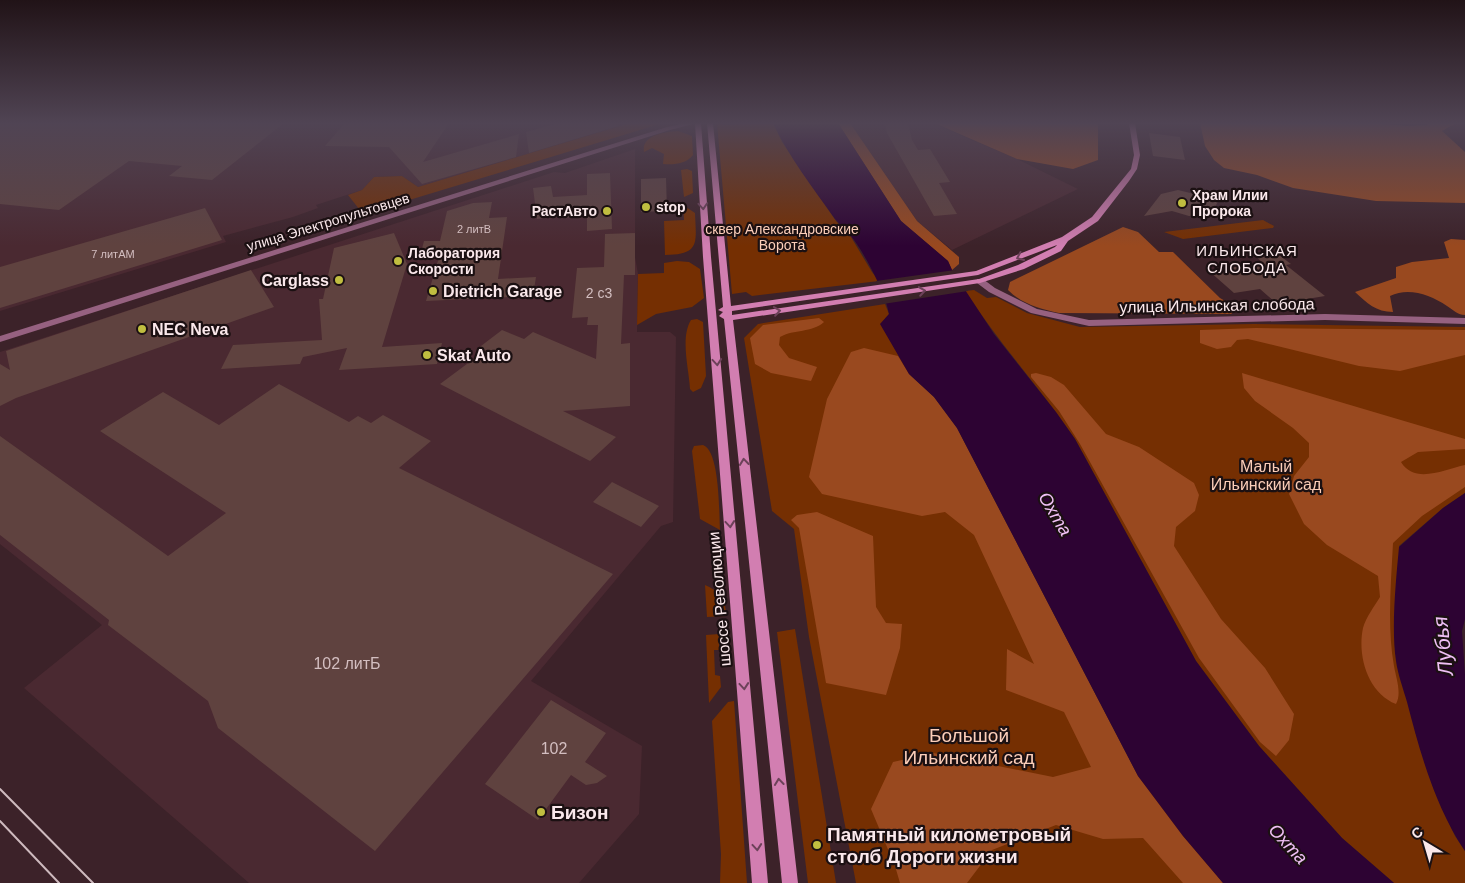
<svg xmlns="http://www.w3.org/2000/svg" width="1465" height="883" font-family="Helvetica,sans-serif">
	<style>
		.built { fill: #4a2931 }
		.green { fill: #752f02 }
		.forest { fill: #99491f }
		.water { fill: #2d0333 }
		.pier { fill: #3c2229 }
		.building { fill: #5f423f }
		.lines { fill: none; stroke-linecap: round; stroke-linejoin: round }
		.street { fill: #966180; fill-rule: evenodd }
		.secondary { fill: #d27eb1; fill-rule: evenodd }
		.tram { stroke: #cebabe; stroke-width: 2 }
		.oneway { stroke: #6d425a }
		.poi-dot { fill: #c0be40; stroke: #1b1012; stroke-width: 2 }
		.labels { text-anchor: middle; stroke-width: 4.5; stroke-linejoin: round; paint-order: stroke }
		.far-number-label { font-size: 11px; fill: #d3bec0 }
		.far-poi-label { font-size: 14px; font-weight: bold; fill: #fae8eb; stroke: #1b1012; text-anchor: start }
		.far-street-label { font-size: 14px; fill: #fae8eb; stroke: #1b1012 }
		.far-park-label { font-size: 14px; fill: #fcceb9; stroke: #1b1012 }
		.number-label { font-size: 14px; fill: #d3bec0 }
		.far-neighbourhood-label { font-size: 15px; letter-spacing: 1px; fill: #fae8eb; stroke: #1b1012 }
		.poi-label { font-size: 16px; font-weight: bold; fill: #fae8eb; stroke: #1b1012; text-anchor: start }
		.street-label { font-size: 16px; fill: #fae8eb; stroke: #1b1012 }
		.park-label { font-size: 16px; fill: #fcceb9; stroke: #1b1012 }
		.near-number-label { font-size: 16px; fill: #d3bec0 }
		.water-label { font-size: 18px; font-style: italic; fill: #f0c0f6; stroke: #1b1012 }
		.near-park-label { font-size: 19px; fill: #fcceb9; stroke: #1b1012 }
		.near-poi-label { font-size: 19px; font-weight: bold; fill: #fae8eb; stroke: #1b1012; text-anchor: start }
		.near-water-label { font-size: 21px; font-style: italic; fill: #f0c0f6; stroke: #1b1012 }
	</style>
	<rect width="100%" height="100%" fill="#3c2229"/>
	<path class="built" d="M0,123H630L418,187L402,176L374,177L362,190L316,205L318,208L293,217L223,236L226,242L0,311Z
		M850,123H938L939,126L1017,159L1078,189L952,250L917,221Z
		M635,149V257L638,274L637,332H670L676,337L673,522L661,526L531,681L642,746L639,814L579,883H249L24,688L102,625L0,544V352L554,172L565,173Z"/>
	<path class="green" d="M630,123H663L363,214L348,195L362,190L374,177L402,176L418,187Z
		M717,123H722L723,125L773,123L782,142L836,221L851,237L872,272L879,281L752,296L746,292L732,294Z
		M678,131L692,136L693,155C686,164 674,165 663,164L664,154L652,148L644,152C641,135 665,132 678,131Z
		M687,169L692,171L693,193L684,197L681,170Z
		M683,205L695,213C696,242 701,255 665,255L664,221L684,220Z
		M1263,220L1274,226L1273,228L1183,239L1164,232Z
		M677,261L689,262L700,269L704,298L692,307L656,314L637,325L638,274L664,273V263Z
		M974,290L987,298L996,297L1027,313L1080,327L1254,324L1465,327V493L1443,508L1399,546L1415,731L1434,790L1455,836L1465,851V883H1394L1342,838L1259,746L1196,661L1075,439C1040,388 999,343 965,291Z
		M885,304L889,314L881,324L1138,776L1223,883H856L809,637L794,529L772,511L744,338L758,324Z
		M697,319L703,322L706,376L701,388L693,392L690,389C689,369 680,338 691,320Z
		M703,445C720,451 719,513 720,530L700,519L692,451L694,446Z
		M705,585C720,592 726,598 726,616L707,617Z
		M795,629L836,883H808L777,632Z
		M719,634V650H714L715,675L720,676L721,687L709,703L706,635Z
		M734,701L747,883H720L721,854L712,721L728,702Z"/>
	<path class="forest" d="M838,123H850L917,221L959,257V264L952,270L948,261L901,221Z
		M938,123H1098V160L1073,169L1017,159L939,125Z
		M1200,123H1370L1408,126L1427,125V123H1456L1442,131L1465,152V203L1376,201L1293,188L1257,175L1224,168L1214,160L1205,146Z
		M1123,227L1138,232L1159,252H1173L1220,298L1237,308L1231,314L1059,313C1040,309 1022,304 1008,290L1010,282Z
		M1451,239L1465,240V315C1458,315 1453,310 1447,306C1430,295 1409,287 1390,296L1393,312C1376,312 1367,303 1355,292L1396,278V267L1412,262L1449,258L1444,242Z
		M819,318L824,322C812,333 794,329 780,337L779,345L789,358L817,367L811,381L771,373L755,364L750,338L763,325Z
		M1256,328L1465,330V355L1400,371L1359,366L1248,339L1237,340L1231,347L1217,349L1200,343V330Z
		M864,348L898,356L909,374L934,397L957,428L1138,776L1183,836L1223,883H1183L1143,838L1103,839L1056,825L992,850L967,883H900L895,866L871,809L893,762L933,753L1053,777L1091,767L1064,712L1006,690L1007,649L1034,664L974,535L945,512L922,516L822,494L809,477L827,399L851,352Z
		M1036,373L1051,377L1064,385L1106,434L1139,447L1194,483L1199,495L1195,511L1176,527L1174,546L1221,619L1265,668L1294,714L1289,740L1276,756L1260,742L1199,658L1080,444L1059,411L1031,377V374Z
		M1242,373L1465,439V449L1418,452L1401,462C1415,485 1445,469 1465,465V487L1422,516L1393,543C1391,583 1387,627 1394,666C1396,678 1402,693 1396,704C1368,693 1357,656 1363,628C1366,617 1374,607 1380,597L1378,576L1327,545L1304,524L1289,494L1294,476L1309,457V443L1293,428L1255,401L1244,388Z
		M817,512L873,536L876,607L886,623L902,624L900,648L886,695L826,683L799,528L791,520L797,515Z"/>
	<path class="water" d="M773,123H838L901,221L948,261L952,270L994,334L1056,412L1075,439L1196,661L1259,746L1342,838L1394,883H1223L1183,836L1138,776L957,428L934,397L909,374L880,324L889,314C886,294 864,252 851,236C846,230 840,225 835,219C813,188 789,157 773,123Z
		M1465,493V619L1462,631L1465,675V851C1435,807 1420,752 1407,702C1403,688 1398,675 1396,661C1391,628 1396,580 1399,547L1443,508Z"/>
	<path class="pier" d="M955,270L968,291L883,304L876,281Z"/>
	<path class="building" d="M0,123H284L212,180L169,176L182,166L129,161L59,210L0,204Z
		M345,123H449L423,162L519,134L516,157L422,184L389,147L325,146Z
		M559,123H617L618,126L529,153L526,132Z
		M885,123H908L912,140L918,150L930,149L950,182L939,183L957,214L934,216L887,133Z
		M1149,133L1180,137L1185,160L1153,156Z
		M610,173L612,229L587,231V216L561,218V216L537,219L533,188L551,186L553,197L587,195V174Z
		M666,178L667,211L641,212V179Z
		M1178,190L1219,200L1212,212L1206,215L1189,216L1172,211L1144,216L1161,194Z
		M492,202L489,218L507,217L498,279L536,277L533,296L426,301L440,254L419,260L424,241H440L447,211L473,203Z
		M205,208L222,240L0,308V267Z
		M394,233L407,264L382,347L442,343L437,364L339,370L347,348L303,357L300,364L221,369L233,345L322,340L319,299H323L334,248Z
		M635,233V275H624L621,344L630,343V406L563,411L616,437L590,461L440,384L483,352L477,349L502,330L524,339L533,332L596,359L598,325H587L588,317L572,318L577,268L604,267L605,234Z
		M1275,252L1291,264L1286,265L1325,296L1277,304L1260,289L1234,293L1209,271L1263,263L1254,255Z
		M251,270L274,307L16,398L0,406V364L10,370L6,351Z
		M279,384L349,422L358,416L371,423L383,415L431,441L399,468L613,574L375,851L218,728L208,701L108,625L109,620L0,535V436L168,556L226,513L100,431L163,392L219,425Z
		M612,482L659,506L641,527L593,502Z
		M551,700L606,733L585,762L607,776L597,783L586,785L571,775L538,820L485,784Z"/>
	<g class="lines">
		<path class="street" d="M686,123H697L670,130L0,342V336L667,127Z
			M977,279H983L995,288L1037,309L1089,320L1325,314L1465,318V324L1325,320L1089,326L1031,313L989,292L977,283Z"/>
		<path class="secondary" d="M695,123H701L711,257L768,883H752L703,257Z
			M707,123H713L731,306L976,271L1062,237L1092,217L1131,169L1134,155L1129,123H1135L1140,155L1137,169L1129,181L1098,221L1068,241L1061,251L1024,269L980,283L733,320L798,883H782L724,319L719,316L723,312L718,310L723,307ZM1057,245L1055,247L1018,265L979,279L732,315V311L978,275Z"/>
		<path class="tram" d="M0,789L93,883
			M0,821L59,883"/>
	</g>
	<defs><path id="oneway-chevron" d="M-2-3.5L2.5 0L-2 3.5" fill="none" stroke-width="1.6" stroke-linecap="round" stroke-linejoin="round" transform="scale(1.25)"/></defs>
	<g class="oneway">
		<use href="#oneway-chevron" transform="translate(703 206) rotate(86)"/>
		<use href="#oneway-chevron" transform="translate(1020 257) rotate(156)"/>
		<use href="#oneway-chevron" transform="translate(922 291) rotate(-9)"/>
		<use href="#oneway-chevron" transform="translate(777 311) rotate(-8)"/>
		<use href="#oneway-chevron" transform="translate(717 362) rotate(85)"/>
		<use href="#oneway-chevron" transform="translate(744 462) rotate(-96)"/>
		<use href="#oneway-chevron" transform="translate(730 524) rotate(85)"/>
		<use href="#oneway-chevron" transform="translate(744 686) rotate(85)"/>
		<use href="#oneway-chevron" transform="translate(779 782) rotate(-96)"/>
		<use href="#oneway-chevron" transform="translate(757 847) rotate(85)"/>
	</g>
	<linearGradient id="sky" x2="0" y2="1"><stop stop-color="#211317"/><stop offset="0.5" stop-color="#504454"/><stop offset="1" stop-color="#504454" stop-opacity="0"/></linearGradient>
	<rect width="1465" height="246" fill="url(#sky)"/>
	<g class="poi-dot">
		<circle cx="1182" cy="203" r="5"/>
		<circle cx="646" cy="207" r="5"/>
		<circle cx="607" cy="211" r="5"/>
		<circle cx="398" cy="261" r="5"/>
		<circle cx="339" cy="280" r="5"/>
		<circle cx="433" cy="291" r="5"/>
		<circle cx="142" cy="329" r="5"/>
		<circle cx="427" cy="355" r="5"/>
		<circle cx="541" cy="812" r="5"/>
		<circle cx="817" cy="845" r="5"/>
	</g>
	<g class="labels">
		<g class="far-number-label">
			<text x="474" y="233">2 литВ</text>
			<text x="113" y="258">7 литАМ</text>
		</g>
		<g class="far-poi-label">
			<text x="1192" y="200">Храм Илии<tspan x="1192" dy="16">Пророка</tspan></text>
			<text x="656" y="212">stop</text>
			<text x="597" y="216" text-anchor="end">РастАвто</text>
			<text x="408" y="258">Лаборатория<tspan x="408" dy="16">Скорости</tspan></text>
		</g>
		<g class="far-street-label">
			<text transform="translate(328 222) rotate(-17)" y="5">улица Электропультовцев</text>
		</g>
		<g class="far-park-label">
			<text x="782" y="234">сквер Александровские<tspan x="782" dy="16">Ворота</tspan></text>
		</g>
		<g class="number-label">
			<text x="599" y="298">2 с3</text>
		</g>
		<g class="far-neighbourhood-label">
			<text x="1247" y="256">ИЛЬИНСКАЯ<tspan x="1247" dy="17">СЛОБОДА</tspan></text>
		</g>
		<g class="poi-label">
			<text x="329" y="286" text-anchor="end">Carglass</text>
			<text x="443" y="297">Dietrich Garage</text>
			<text x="152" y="335">NEC Neva</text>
			<text x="437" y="361">Skat Auto</text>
		</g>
		<g class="street-label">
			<text transform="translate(1217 305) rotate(-1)" y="6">улица Ильинская слобода</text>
			<text transform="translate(719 599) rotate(-95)" y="6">шоссе Революции</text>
		</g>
		<g class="park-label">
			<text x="1266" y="472">Малый<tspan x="1266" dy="18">Ильинский сад</tspan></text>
		</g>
		<g class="near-number-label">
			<text x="347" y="669">102 литБ</text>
			<text x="554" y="754">102</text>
		</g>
		<g class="water-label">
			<text transform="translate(1055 514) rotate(59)" y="6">Охта</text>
			<text transform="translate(1288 844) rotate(47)" y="6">Охта</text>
		</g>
		<g class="near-park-label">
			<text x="969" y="742">Большой<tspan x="969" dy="22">Ильинский сад</tspan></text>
		</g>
		<g class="near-poi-label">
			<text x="551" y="819">Бизон</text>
			<text x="827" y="841">Памятный километровый<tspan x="827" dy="22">столб Дороги жизни</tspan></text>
		</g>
		<g class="near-water-label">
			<text transform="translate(1443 646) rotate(-96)" y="7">Лубья</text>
		</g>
	</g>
	<g transform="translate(1425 843) rotate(322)" stroke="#1b1012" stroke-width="4" paint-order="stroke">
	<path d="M0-4L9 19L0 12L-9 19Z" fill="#fae8eb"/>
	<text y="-8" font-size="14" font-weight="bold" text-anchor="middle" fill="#fae8eb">С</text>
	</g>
</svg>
